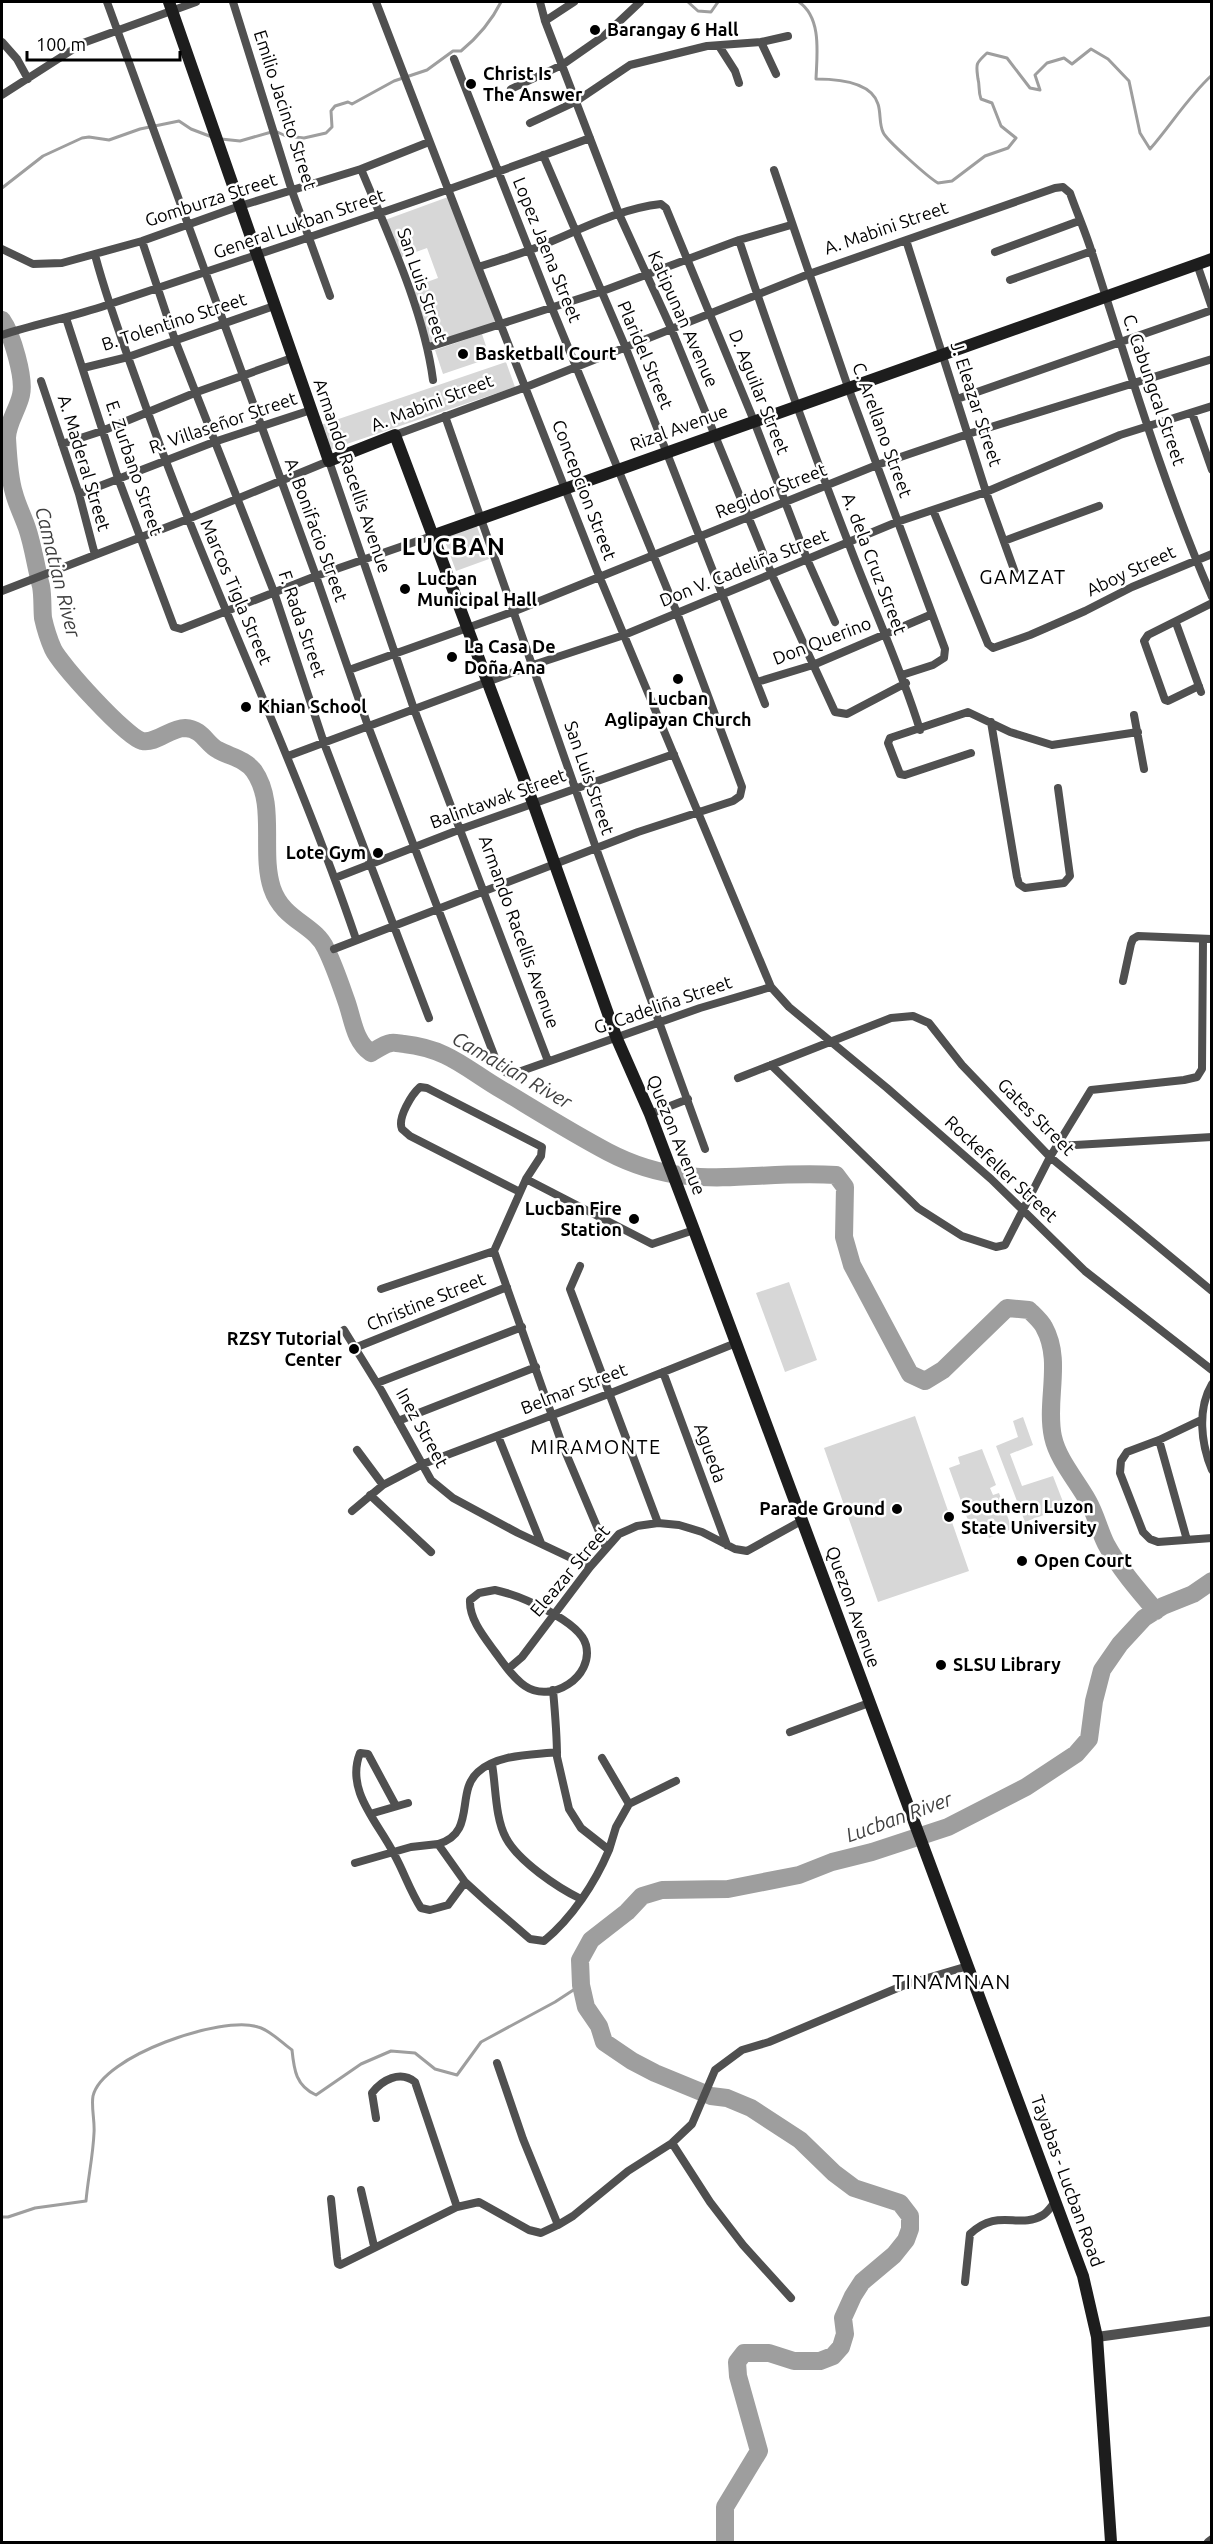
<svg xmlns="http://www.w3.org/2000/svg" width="1213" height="2544" font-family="Ubuntu,sans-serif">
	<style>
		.green { fill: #d7d7d7 }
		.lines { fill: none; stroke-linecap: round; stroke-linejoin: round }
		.stream { stroke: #9e9e9e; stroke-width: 3 }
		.river { stroke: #9e9e9e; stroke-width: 18 }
		.minor { stroke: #505050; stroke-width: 8 }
		.tertiary { stroke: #505050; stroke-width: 10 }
		.secondary { stroke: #1d1d1d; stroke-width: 12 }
		.poi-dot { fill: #000; stroke: #fff; stroke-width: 2 }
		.labels { text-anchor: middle; stroke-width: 5; stroke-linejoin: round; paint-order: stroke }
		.poi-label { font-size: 18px; font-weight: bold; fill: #000; stroke: #fff; text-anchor: start }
		.street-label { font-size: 18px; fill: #000; stroke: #fff }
		.water-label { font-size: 20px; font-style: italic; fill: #3f3f3f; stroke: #fff }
		.neighbourhood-label { font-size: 20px; letter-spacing: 1.5px; fill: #000; stroke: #fff }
		.quarter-label { font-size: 21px; letter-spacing: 1.5px; fill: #000; stroke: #fff }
		.district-label { font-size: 24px; font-weight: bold; letter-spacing: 1.5px; fill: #000; stroke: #fff }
	</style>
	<rect width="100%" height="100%" fill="#fff"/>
	<path class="green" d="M448,197L496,323L430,344L410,288L438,278L427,248L399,258L385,220Z
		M482,334L490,358L443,374L435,350Z
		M506,362L515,387L329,450L321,425Z
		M476,524L489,559L456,571L443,536Z
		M789,1282L817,1360L785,1372L756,1293Z
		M915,1416L969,1571L878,1602L824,1448Z
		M1023,1417L1033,1445L1010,1454L1022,1486L1053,1476L1065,1507L1025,1522L996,1446L1018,1437L1013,1421Z
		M982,1449L996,1485L990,1488L993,1495L999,1493L1012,1529L989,1538L986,1529L973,1534L949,1468L960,1464L958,1457Z"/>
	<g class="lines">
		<path class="stream" d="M688,2L698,11L711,12L718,2
			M799,2C822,18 817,54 816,79C835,79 871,81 878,104C881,113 879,124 883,132C885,139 929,178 938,183L952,181L985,156L1008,148L1016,138L1001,126L992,103L981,99C978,91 980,86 978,79C976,64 975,64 987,53L1007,58L1030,88L1040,90L1035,75L1047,63L1064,58L1072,64L1091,49L1108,59L1129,81L1140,133L1150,149C1171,125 1188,97 1212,75
			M221,139L240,141L275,131L286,136L304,138L326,133L332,127L331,111L335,106L348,102L352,104L394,81L427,70L453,51H461C478,37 491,22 501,2
			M2,188L43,156L82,138L89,137L109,140L140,129L179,121L191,129L212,137
			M2,2217H8L35,2208L86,2201C88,2178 93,2156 94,2133C95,2121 91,2107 93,2096C102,2056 222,2015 258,2027C270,2030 282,2043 292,2050C294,2070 296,2086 316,2095L361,2064L391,2051L415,2053L435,2069L457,2075L481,2042L555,2002L581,1985"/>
		<path class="river" d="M2,320C12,334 25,378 21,395C18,409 7,424 7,438C8,455 9,477 14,493C17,505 23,516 27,528C33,545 36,568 41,586C43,597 42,607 43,618C45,627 49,640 53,649C60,664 126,737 142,741C156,744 170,728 185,728C203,729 206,744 218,750C231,757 245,759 254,771C277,804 260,852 272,888C283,921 315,924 326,949C334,965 340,983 346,1000C353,1019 354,1041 371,1053C376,1050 384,1044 391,1043C394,1042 401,1044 404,1044C449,1049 466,1069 502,1090C537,1111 572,1133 608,1152C690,1195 751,1169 836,1175L845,1187L844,1237L852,1265L910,1374L925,1381L943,1370L1007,1308L1029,1310C1034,1315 1041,1321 1044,1327C1063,1361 1045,1401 1053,1437C1058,1460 1077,1481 1088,1501C1096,1515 1099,1530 1106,1544C1119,1568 1138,1590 1156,1611
			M725,2542V2507L759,2451L738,2376L737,2362L744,2353H769L794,2361H820L833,2356L841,2347L845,2334L843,2318L853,2296L862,2282L894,2255L906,2240L910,2229V2216L900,2203L854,2188L834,2173L800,2140L751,2108L727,2098L711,2096L655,2073L632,2061L604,2042L599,2026L586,2007L581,1985L580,1960L591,1940L627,1912L642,1896L662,1890L728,1889L799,1875L832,1862L872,1852L948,1827L1026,1787L1076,1754L1089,1739L1094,1701L1102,1670L1120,1644L1144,1618L1163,1606L1193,1594L1212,1581"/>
		<path class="minor" d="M107,2L316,576L368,726L499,1068L510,1075L700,1008L771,987
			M233,2L292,191L330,296
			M376,2L478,267L600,578L771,987L789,1007L887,1088L991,1179L1085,1271L1212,1370
			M540,2L545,21L619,214L671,328L772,575L835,712L847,714L906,683
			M545,21L574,2
			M2,42L17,59L28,79
			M761,42L776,74
			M719,46L735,71L739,83
			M511,89L562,65L605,35L640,2
			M2,95L83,43L196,2
			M530,123L575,102L630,65L707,46L761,42L788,36
			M543,155L625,346L765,704
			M361,169C388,234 424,311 433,380
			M774,170L848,387L945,649L944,658L933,665L902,675
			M739,240C773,343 811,446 850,547C873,608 901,668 920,730
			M906,240L986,492L1017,578
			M142,241L175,340L274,592L324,743L429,1018
			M2,249L33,264L62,263L142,241L240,206L361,169L429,142
			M995,252L1079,221
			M95,255C109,308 129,359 147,410C211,589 295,759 356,939
			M1197,264L1212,308
			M478,267C495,262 513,256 530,250C573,234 615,209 661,204L666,208L754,421L807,559L835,622
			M1010,280L1092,251
			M66,318L118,478L174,627L181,629L316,576L432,536
			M2,335C36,324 72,317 107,305C268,251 430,198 590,138
			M429,347L600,292L739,240L791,225
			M83,368L128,357L274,306
			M41,381L79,494L95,555
			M957,399L1212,310
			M1192,413L1212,470
			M445,416L596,848L705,1149
			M395,435L526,387L809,274L1055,188L1063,187L1070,193C1077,213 1086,233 1092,253C1129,368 1163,485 1212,597
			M62,444L102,431L197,392L292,358
			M79,494L214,442L311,410
			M933,510L988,644L993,648L1030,635L1085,611L1132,587L1212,554
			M1004,541L1099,506
			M2,591L188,519L329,461L414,709L548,1061
			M1176,623L1201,692
			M349,670L515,611L877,465L968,434L1212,359
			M757,682L813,665L930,615
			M1199,686L1168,701L1165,700L1144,641L1148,635L1212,603
			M1134,715L1144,769
			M991,722L1017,877L1019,884L1025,888L1064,883L1070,876L1058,788
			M971,753L905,775L900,774L888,743L890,738L968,712L1010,732L1052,745L1138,732
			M288,756L533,665L624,635L897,522L986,492L1120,435L1212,406
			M335,878L461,829L674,754
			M334,949L638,832L733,801L740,796L742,787L677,613L552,308L454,59
			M1123,981L1131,944L1133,939L1138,936L1212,939
			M771,1065L918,1208L962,1236L996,1247L1005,1245L1050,1157L1091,1090L1184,1080L1197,1077L1202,1069L1203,939
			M738,1078L891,1018L913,1016L929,1023L962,1065L1050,1157L1212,1291
			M650,1114L688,1099
			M1058,1146L1212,1137
			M526,1179L652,1244L694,1230
			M520,1192L410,1136C409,1135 403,1130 402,1129C397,1118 412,1094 420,1087L427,1088L542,1147L541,1156L526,1179L494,1251L562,1444L606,1548
			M580,1266L570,1289L658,1523
			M381,1289L494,1251
			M344,1330L381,1390L431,1480L453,1498L518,1533L590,1567
			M357,1347L507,1287
			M663,1372L727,1545
			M377,1383L522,1327
			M1212,1384C1197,1409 1201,1444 1212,1470
			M1201,1420L1159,1440L1127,1452L1121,1461L1120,1473L1143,1532L1150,1539L1158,1542L1212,1538
			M398,1421L536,1367
			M498,1436L541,1543
			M1159,1440L1187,1540
			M357,1450L383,1485
			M370,1495L431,1552
			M352,1511L383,1485L423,1464L611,1393L736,1343
			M495,1590C519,1595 580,1621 586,1645C594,1677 551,1704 525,1686C513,1678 504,1664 495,1652C484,1637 469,1619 470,1600L479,1593Z
			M508,1669L522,1657L590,1567L619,1534L637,1526L658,1523L679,1525L702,1532L735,1549L747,1551L803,1520
			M553,1690C555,1712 557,1734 557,1757L569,1809L581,1828L609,1850C595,1883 572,1918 544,1941L530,1939L487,1902L465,1882L438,1844C477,1833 455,1792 478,1772C498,1754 532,1755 557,1752
			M790,1732L869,1703
			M602,1758L629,1804
			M492,1764C496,1787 495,1818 506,1838C518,1861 558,1888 581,1899
			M396,1806L368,1754L360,1753C345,1791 378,1822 394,1854C404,1872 410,1891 421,1908L430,1910L448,1905L465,1882
			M370,1814L408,1803
			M609,1850L616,1827L629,1804L676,1781
			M355,1863L411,1847L438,1844
			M497,2063L523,2139L558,2225L573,2216L628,2171L672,2143L692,2124L715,2070L742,2050L769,2042L907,1984L968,1966
			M376,2118L372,2093C382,2080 400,2070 415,2082L457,2207
			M672,2143L710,2202L743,2245L791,2298
			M361,2190L374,2246
			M331,2199L337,2257L338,2264L340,2265L457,2207L479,2202L529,2230L541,2233L558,2225
			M965,2282L970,2234C998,2207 1019,2230 1043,2215C1048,2212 1052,2205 1056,2201
			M1208,2542L1212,2539"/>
		<path class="tertiary" d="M1097,2337L1212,2321"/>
		<path class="secondary" d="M169,2L329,461L395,435L533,803L617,1039L650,1114L694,1230L1083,2276L1097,2337L1111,2542
			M432,536L1212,259"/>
	</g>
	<g class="poi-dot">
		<circle cx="595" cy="30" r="6"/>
		<circle cx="471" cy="84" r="6"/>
		<circle cx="463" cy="354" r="6"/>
		<circle cx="405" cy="589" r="6"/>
		<circle cx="452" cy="657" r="6"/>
		<circle cx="678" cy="679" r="6"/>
		<circle cx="246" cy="707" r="6"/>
		<circle cx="378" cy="853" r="6"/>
		<circle cx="634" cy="1219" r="6"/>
		<circle cx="354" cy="1349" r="6"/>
		<circle cx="897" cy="1509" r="6"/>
		<circle cx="949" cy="1517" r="6"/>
		<circle cx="1022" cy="1561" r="6"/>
		<circle cx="941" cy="1665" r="6"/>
	</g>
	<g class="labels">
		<g class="poi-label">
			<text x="607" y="36">Barangay 6 Hall</text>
			<text x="483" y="80">Christ Is<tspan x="483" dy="21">The Answer</tspan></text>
			<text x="475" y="360">Basketball Court</text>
			<text x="417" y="585">Lucban<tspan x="417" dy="21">Municipal Hall</tspan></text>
			<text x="464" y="653">La Casa De<tspan x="464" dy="21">Doña Ana</tspan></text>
			<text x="678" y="705" text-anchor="middle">Lucban<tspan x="678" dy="21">Aglipayan Church</tspan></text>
			<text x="258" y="713">Khian School</text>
			<text x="366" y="859" text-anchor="end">Lote Gym</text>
			<text x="622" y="1215" text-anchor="end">Lucban Fire<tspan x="622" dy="21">Station</tspan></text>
			<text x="342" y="1345" text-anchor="end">RZSY Tutorial<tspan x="342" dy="21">Center</tspan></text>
			<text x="961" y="1513">Southern Luzon<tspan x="961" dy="21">State University</tspan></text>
			<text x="885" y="1515" text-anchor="end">Parade Ground</text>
			<text x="1034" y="1567">Open Court</text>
			<text x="953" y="1671">SLSU Library</text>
		</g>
		<g class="street-label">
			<text transform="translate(285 110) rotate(72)" y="6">Emilio Jacinto Street</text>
			<text transform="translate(211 200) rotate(-18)" y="6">Gomburza Street</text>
			<text transform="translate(299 224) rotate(-19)" y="6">General Lukban Street</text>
			<text transform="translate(886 228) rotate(-19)" y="6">A. Mabini Street</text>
			<text transform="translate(547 250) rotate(68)" y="6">Lopez Jaena Street</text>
			<text transform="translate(422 285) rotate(71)" y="6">San Luis Street</text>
			<text transform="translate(683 319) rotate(66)" y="6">Katipunan Avenue</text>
			<text transform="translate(174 322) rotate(-18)" y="6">B. Tolentino Street</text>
			<text transform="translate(645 355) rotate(67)" y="6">Plaridel Street</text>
			<text transform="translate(1154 390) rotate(71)" y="6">C. Cabungcal Street</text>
			<text transform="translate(759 392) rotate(68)" y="6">D. Aguilar Street</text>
			<text transform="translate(432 403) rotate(-21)" y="6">A. Mabini Street</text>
			<text transform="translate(976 404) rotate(72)" y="6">J. Eleazar Street</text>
			<text transform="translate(223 423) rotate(-19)" y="6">R. Villaseñor Street</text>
			<text transform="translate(679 428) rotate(-20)" y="6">Rizal Avenue</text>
			<text transform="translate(882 430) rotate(70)" y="6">C. Arellano Street</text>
			<text transform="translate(84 463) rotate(73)" y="6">A. Maderal Street</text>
			<text transform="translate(134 468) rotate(71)" y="6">E. Zurbano Street</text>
			<text transform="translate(352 476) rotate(71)" y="6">Armando Racellis Avenue</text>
			<text transform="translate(584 490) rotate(69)" y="6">Concepcion Street</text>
			<text transform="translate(771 491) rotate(-22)" y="6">Regidor Street</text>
			<text transform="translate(316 530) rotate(70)" y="6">A. Bonifacio Street</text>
			<text transform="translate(874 564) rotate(69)" y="6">A. dela Cruz Street</text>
			<text transform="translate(744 568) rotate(-22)" y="6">Don V. Cadeliña Street</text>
			<text transform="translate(1131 571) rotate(-25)" y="6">Aboy Street</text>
			<text transform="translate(236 592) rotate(67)" y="6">Marcos Tigla Street</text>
			<text transform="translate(302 624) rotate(71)" y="6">F. Rada Street</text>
			<text transform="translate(822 641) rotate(-21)" y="6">Don Querino</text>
			<text transform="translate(589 778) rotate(71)" y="6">San Luis Street</text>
			<text transform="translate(498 799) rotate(-20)" y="6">Balintawak Street</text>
			<text transform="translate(519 932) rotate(70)" y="6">Armando Racellis Avenue</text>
			<text transform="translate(663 1005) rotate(-19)" y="6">G. Cadeliña Street</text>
			<text transform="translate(1036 1117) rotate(45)" y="6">Gates Street</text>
			<text transform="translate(676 1135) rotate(68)" y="6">Quezon Avenue</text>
			<text transform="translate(1001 1169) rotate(43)" y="6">Rockefeller Street</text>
			<text transform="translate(426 1302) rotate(-22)" y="6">Christine Street</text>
			<text transform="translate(574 1389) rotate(-21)" y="6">Belmar Street</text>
			<text transform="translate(422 1428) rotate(61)" y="6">Inez Street</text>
			<text transform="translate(710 1453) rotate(70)" y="6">Agueda</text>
			<text transform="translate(570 1571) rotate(-50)" y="6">Eleazar Street</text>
			<text transform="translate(853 1607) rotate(70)" y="6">Quezon Avenue</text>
			<text transform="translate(1067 2181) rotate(70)" y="6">Tayabas - Lucban Road</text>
		</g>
		<g class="water-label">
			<text transform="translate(58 572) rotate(76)" y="7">Camatian River</text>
			<text transform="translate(512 1070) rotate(30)" y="7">Camatian River</text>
			<text transform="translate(899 1817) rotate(-20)" y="7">Lucban River</text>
		</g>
		<g class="neighbourhood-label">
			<text x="1023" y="584">GAMZAT</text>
			<text x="596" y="1454">MIRAMONTE</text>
		</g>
		<g class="quarter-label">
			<text x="952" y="1989">TINAMNAN</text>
		</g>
		<g class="district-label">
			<text x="454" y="555">LUCBAN</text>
		</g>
	</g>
	<rect width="1213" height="2544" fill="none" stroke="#000000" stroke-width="6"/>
	<path d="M27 51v9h153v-9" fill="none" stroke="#000000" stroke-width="3"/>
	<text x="36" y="51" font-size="18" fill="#000000" stroke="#ffffff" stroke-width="4.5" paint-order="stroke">100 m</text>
</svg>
